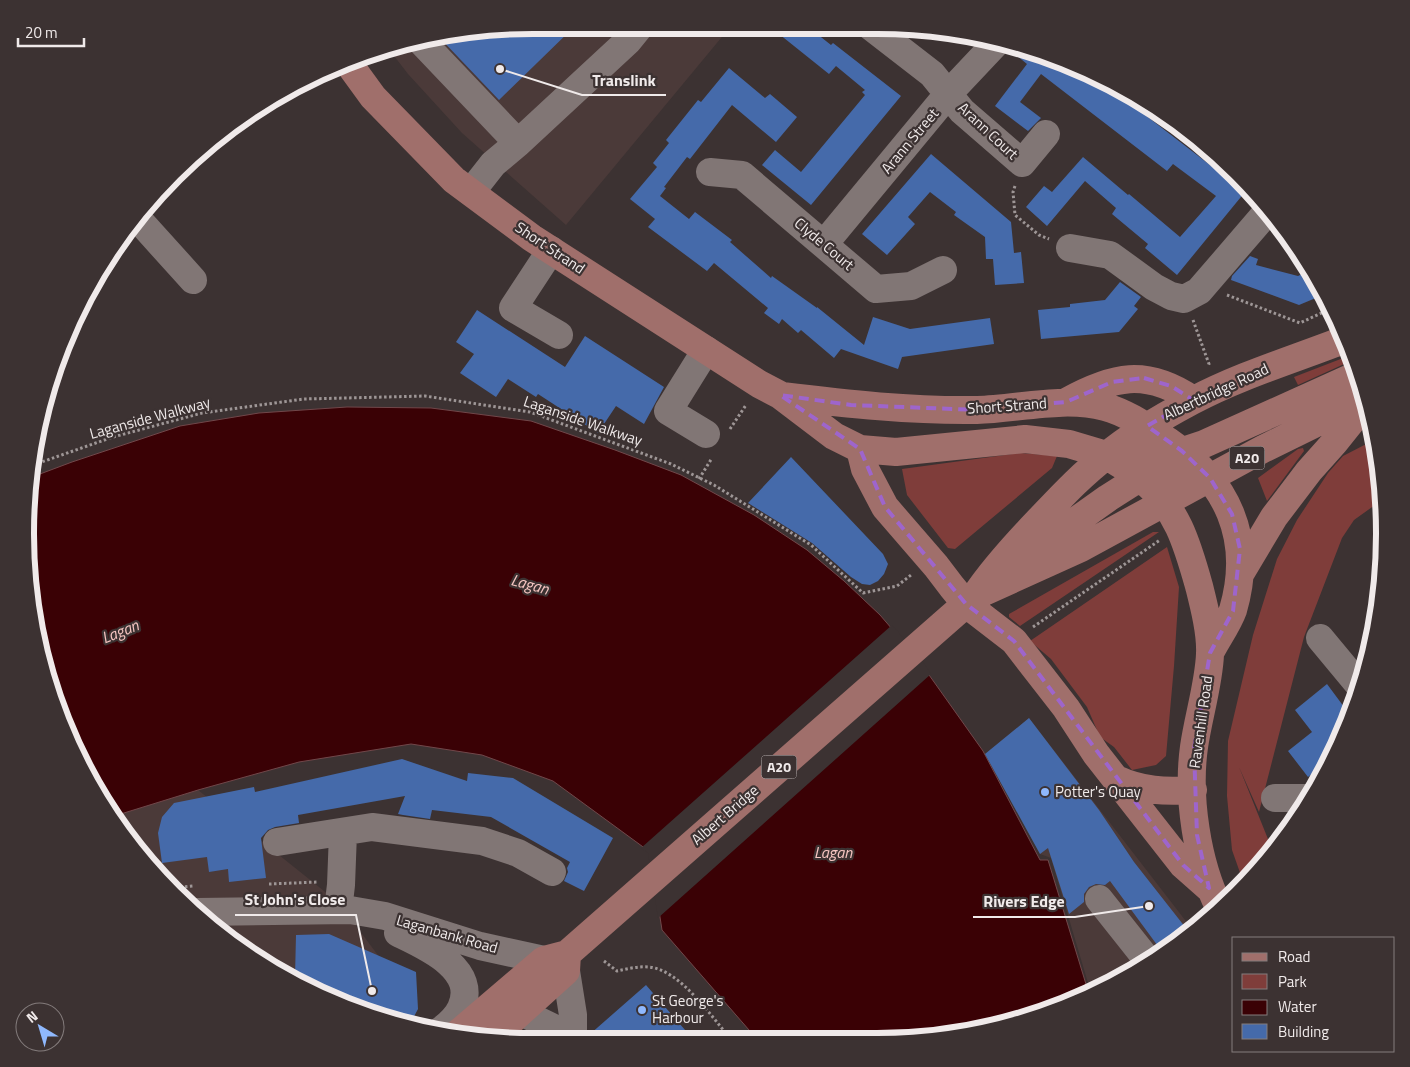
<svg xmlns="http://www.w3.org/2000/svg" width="1410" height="1067" font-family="'Titillium Web',sans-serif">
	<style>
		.built { fill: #4b3a39 }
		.green { fill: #7f3d3a }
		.water { fill: #3a0105; stroke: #71474a }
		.pier { fill: #3c3232 }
		.building { fill: #456aaa }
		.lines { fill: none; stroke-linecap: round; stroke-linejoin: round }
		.path { stroke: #9e9696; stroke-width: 3; stroke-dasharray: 2.5 2.5; stroke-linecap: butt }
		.minor { stroke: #817675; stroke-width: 28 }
		.major { stroke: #a06f6b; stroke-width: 28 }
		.marked { fill: none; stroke: #9e65cc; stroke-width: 4; stroke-dasharray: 10 6; stroke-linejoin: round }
		.poi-dot { fill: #8fb8fd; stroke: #3c3232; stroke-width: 2 }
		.labels { text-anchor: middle; stroke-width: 4.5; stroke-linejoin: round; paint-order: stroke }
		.shield { fill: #3c3232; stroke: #bab3b3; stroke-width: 1 }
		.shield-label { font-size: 14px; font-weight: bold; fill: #f0eaea }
		.street-label { font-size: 15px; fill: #f0eaea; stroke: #3c3232 }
		.poi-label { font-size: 15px; fill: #f0eaea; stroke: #3c3232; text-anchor: start }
		.water-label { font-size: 16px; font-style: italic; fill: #f7c6c2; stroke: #3c3232 }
		.rim { fill: none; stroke: #f0eaea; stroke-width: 6 }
		.leader { fill: none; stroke: #f0eaea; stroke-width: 2 }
		.callout-dot { fill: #f0eaea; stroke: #3c3232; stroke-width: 2 }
		.callout-label { font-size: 16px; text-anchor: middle; font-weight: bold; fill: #f0eaea; stroke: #3c3232; stroke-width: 4.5; stroke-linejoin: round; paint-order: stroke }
	</style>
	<rect width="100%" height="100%" fill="#3c3232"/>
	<path class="built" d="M533,25L731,26L566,225L462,133L408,74L388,48L402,42Z
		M1029,718L1192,929L1159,956L1091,993L1051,858L1040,854L985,754Z
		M198,790L339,903L418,1009L409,1024L370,1015L251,956L174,893L111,816Z"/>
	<path class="green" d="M1351,355L1353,360L1298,385L1294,377Z
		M1376,439L1382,500L1354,520L1342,538L1304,637L1259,812L1239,767L1272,849L1244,884L1232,850L1227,796L1228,741L1253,635L1277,559L1297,520L1328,473L1343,456Z
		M1303,448L1304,451L1267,501L1258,478L1298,449Z
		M1020,453L1057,456L1052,468L955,549L948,548L907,495L902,469Z
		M1153,532H1159L1020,626L1009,617V614Z
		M1167,547L1179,587L1174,666L1166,756L1156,765L1132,770L1114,747L1100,737L1087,707L1051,659L1030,641Z"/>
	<path class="water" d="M347,407L431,408L531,421L615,450L681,475L754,515L807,550L844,581L880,615L917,658L983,751L1040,860H1048L1089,994L1071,1003L943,1038H756L662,930L650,852L553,781L482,755L411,744L299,762L198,790L111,817L52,697L26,566L32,477L72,462L180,426L259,413Z"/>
	<path class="pier" d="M892,625L919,656L931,674L658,918L648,853L641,848Z"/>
	<path class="building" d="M534,25H576L499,100L439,37Z
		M769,26H807L831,45L833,43L901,96L811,205L762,165L775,150L801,172L865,95L862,92L865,90L836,66L829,74Z
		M1013,44L1092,74L1245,192L1177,275L1145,248L1148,244L1112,214L1116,208L1085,181L1047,226L1026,207L1044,186L1052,192L1083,157L1128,195L1129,194L1180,237L1216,196L1173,164L1167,171L1041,74L1020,102L1041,118L1028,131L995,106L1027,64L1010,50Z
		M729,68L765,98L770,94L797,117L776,142L732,105L690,159L687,157L664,187L666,188L660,196L689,219L695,212L732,240L730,242L771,278L772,276L817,308V307L864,345L873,317L910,329L990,318L994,344L902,357L898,369L841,349L834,358L801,330L798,333L782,319L779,324L764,313L768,308L714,263L707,271L648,227L655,219L630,199L657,167L653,163L669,143L666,140L698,100L701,102Z
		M931,154L1011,222L1014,253L1021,252L1024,283L995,285L993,259H986L985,237L954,215L956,212L930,192L908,217L915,224L887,255L862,234Z
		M1250,256L1258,259L1256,265L1298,276L1310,270L1323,295L1299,305L1231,280L1232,276Z
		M1120,282L1141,297L1134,306L1138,309L1119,332L1041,339L1038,310L1070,307V304L1105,300Z
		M477,310L565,367L585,336L664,387L644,424L616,406L598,433L538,394L536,397L508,379L496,397L460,373L474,354L456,342Z
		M791,457L883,554L888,564L884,574L878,581L870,585L862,584L851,577L812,543L748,503Z
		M1327,684L1350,715L1346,728L1329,760L1308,777L1288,751L1312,732L1295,710Z
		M1029,718L1099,810L1134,862L1189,932L1163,953L1110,881L1105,885L1096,884L1089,887L1084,894V902L1069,914L1048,848L1040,854L985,754Z
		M402,759L467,781L468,773L513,778L613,838L584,891L564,881L568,872L567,868L570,862L491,817L432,810L430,819L403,815L398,814L405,796L298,815L299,823L275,827L268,830L261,838L266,878L229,882L228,869L209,872L207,857L162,863L158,833L162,817L174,803L254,787L255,792Z
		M329,934L416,972L418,1009L410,1024L370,1015L357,1009L359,1006L295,977L296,935Z
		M646,985L692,1038H589V1035Z"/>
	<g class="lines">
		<path class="path" d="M1015,186L1013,192L1015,215L1039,235L1049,239
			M1227,295L1300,323L1330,309
			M1193,320L1209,364L1208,366
			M730,429L746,405
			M33,465L113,437L202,413L304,399L425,396L530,412L671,464L714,485L811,545L863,593L897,586L911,575
			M699,479L712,458
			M1033,627L1160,540
			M269,884L318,882
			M170,888L193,886
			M604,961L617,971C627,969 638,966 649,967C680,970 710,1015 730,1038"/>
		<path class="minor" d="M870,26L932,74L962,111L1022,163L1046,134
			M420,40L518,143L628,41L641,25
			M710,172L742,175L876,289L911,286L943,270
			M471,192L493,164L518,143
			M138,219L193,280
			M824,244L949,93L998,41
			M1070,248L1110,255L1154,287L1171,296L1184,299L1199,291L1267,212
			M551,250L513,308L559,335
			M706,434L668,411L706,350
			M1320,638L1359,685
			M1275,798H1309
			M277,842L372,827L482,841L518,853L552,872
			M1099,899L1149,962
			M338,910L341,885L343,833
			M197,912L350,910L385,916L480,946L544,960
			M398,933C425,946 479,969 461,1008C457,1017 448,1025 440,1031
			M566,971L573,1015V1038
			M521,1012L566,1034L569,1038"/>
		<path class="major" d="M349,64L373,97L454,180L532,238L759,384L780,395L834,436L860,449L896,452L1025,439L1069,444L1106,455L1131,458L1177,453L1204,444L1357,375
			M782,396C847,404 912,411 977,410C1018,409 1064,396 1105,407C1128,413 1148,428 1168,441C1227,481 1254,538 1233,610C1228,624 1217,639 1210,653
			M1066,402C1113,376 1146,368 1193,400
			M860,449L865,469L885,507L936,566L952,587L966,604L1014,641L1066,708L1096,754L1183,865L1209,888
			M1109,457C1119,464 1131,470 1141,478C1177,508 1187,543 1199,586C1204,606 1211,633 1210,654C1209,683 1198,718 1194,747C1187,797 1197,863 1219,907
			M1012,552L1053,537L1108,498L1141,477L1155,471L1210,478
			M1240,574L1274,517L1309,471L1334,443L1366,403
			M975,596L1081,548L1263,449L1365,399
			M1116,779C1142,791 1165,792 1193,790
			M456,1035L544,960L567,954L575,947L975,596C993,569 1015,545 1038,521C1060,498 1081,475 1106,456C1132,434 1162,417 1192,401C1241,375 1295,359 1346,339
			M492,1038L566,971L567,954"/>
	</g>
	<path class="marked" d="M1144,378L1171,386L1193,400L1147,426L1182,451L1210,478L1232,514L1240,549L1233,611L1210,653L1194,749L1197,835L1209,888L1183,865L1014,641L966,604L885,507L860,449L780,395L851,405L978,410L1066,402L1112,382Z"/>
	<g class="poi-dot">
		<circle cx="1045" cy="792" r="5"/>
		<circle cx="642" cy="1010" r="5"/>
	</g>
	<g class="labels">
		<g class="shield">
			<rect x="1229.5" y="446.5" width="35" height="23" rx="4"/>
			<rect x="761.5" y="755.5" width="35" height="23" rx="4"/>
		</g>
		<g class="shield-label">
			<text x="1247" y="463">A20</text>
			<text x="779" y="772">A20</text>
		</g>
		<g class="street-label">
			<text transform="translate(988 131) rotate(43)" y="5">Arann Court</text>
			<text transform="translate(910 141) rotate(-50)" y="5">Arann Street</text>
			<text transform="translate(824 244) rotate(40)" y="5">Clyde Court</text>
			<text transform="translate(550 248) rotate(34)" y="5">Short Strand</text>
			<text transform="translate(1216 392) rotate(-25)" y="5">Albertbridge Road</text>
			<text transform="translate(1007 406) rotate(-4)" y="5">Short Strand</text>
			<text transform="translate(150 418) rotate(-15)" y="5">Laganside Walkway</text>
			<text transform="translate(583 421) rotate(19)" y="5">Laganside Walkway</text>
			<text transform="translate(1201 722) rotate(-82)" y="5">Ravenhill Road</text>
			<text transform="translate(725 815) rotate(-41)" y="5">Albert Bridge</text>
			<text transform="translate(447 934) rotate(16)" y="5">Laganbank Road</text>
		</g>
		<g class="poi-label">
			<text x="1055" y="797">Potter's Quay</text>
			<text x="652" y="1006">St George's<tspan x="652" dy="17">Harbour</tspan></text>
		</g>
		<g class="water-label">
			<text transform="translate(530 584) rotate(15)" y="6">Lagan</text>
			<text transform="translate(120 631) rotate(-22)" y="6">Lagan</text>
			<text x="833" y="858">Lagan</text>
		</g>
	</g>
	<path d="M0 0H1410V1067H0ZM533 34H877A499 499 0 0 1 1376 533V534A499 499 0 0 1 877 1033H533A499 499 0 0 1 34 534V533A499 499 0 0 1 533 34Z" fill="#3c3232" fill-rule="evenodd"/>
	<path class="rim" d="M533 34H877A499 499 0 0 1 1376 533V534A499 499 0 0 1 877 1033H533A499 499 0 0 1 34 534V533A499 499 0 0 1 533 34Z"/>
	<path class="leader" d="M500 69L582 95H666M372 991L356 915H235M1149 906L1075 917H973"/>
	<g class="callout-dot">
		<circle cx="500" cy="69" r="5"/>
		<circle cx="372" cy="991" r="5"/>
		<circle cx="1149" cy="906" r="5"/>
	</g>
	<g class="callout-label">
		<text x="624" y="86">Translink</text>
		<text x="295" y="905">St John's Close</text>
		<text x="1024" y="907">Rivers Edge</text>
	</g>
	<rect x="1232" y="937" width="162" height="115" fill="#3c3232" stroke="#847c7c"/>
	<rect x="1242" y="953" width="25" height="8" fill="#a06f6b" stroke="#847c7c"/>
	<text x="1278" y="962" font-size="15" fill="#f0eaea">Road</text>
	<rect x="1242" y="974" width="25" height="15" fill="#7f3d3a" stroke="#847c7c"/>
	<text x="1278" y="987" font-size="15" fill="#f0eaea">Park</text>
	<rect x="1242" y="1000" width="25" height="15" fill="#3a0105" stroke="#847c7c"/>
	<text x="1278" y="1012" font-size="15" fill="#f0eaea">Water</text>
	<rect x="1242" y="1024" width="25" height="15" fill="#456aaa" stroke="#847c7c"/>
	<text x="1278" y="1037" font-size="15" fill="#f0eaea">Building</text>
	<g transform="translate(40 1027) rotate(322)"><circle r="24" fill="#3c3232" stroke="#847c7c"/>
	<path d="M0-4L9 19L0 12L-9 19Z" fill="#8fb8fd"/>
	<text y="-8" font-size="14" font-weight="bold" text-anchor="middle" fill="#f0eaea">N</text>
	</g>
	<path d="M18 38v8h66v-8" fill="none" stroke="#f0eaea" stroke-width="2.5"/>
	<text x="25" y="38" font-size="15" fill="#f0eaea" stroke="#3c3232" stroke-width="4" paint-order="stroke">20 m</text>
</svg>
